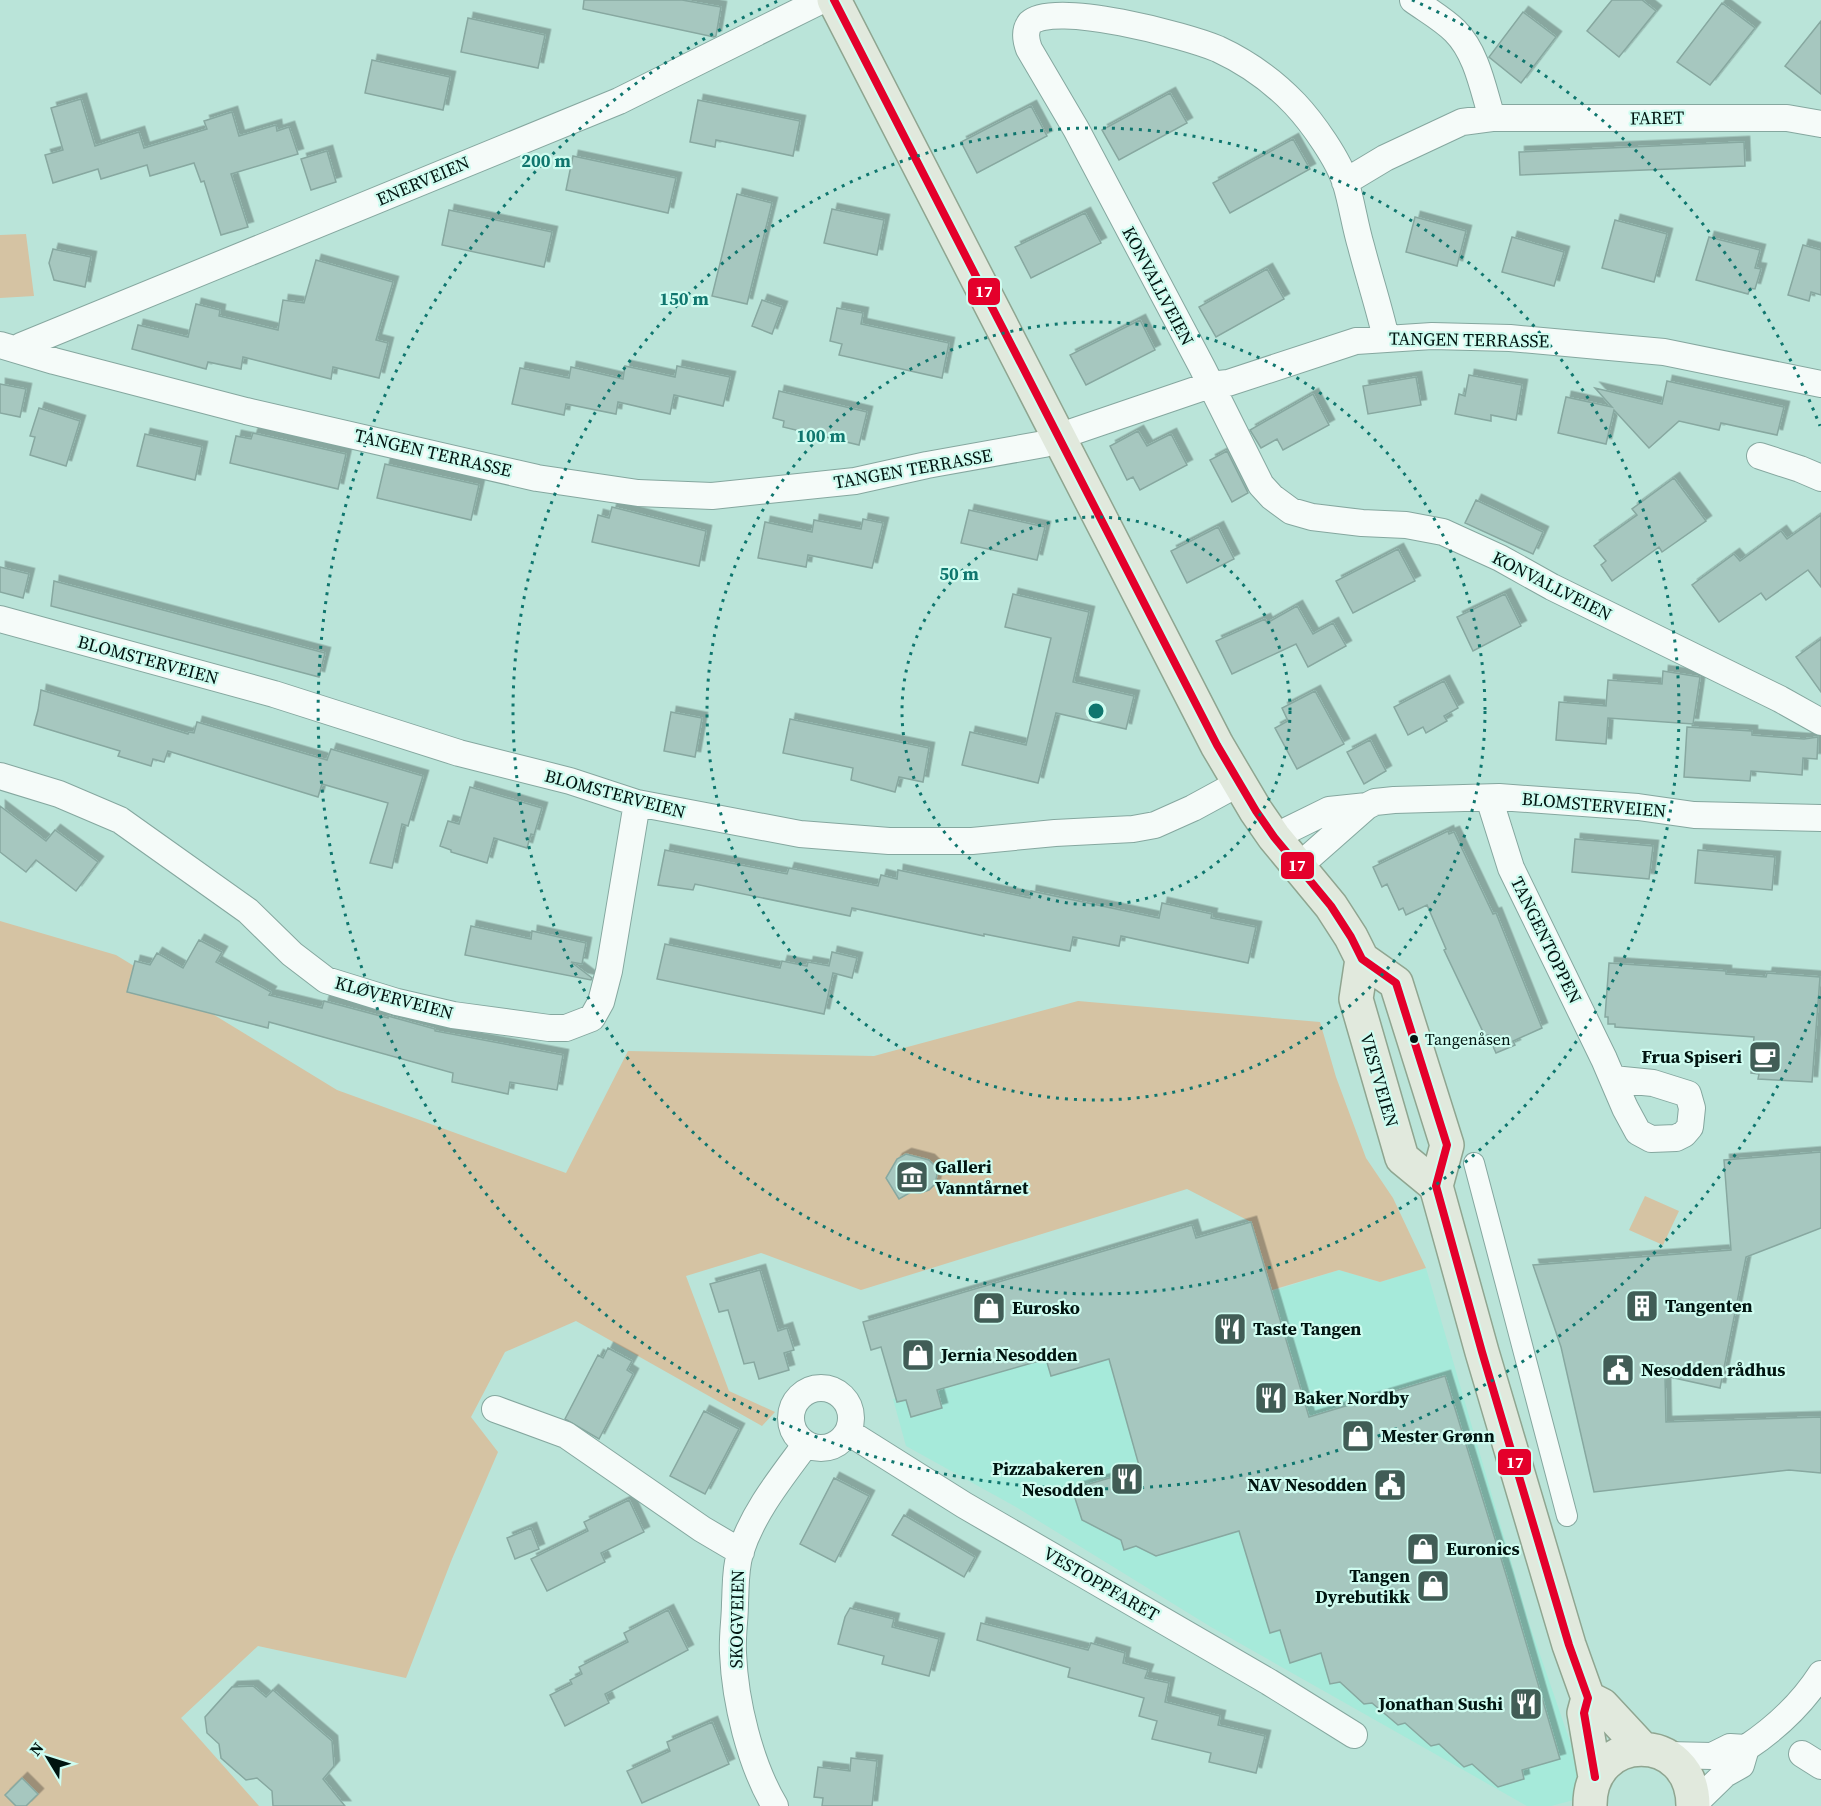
<svg xmlns="http://www.w3.org/2000/svg" width="1821" height="1806" font-family="'Source Serif 4',serif">
	<style>
		.built { fill: #a6eada }
		.green { fill: #d5c3a3 }
		.building { fill: #a6c7bf; stroke: #87a8a0; stroke-width: 1.5; filter: url(#shadow) }
		.lines { fill: none; stroke-linecap: round; stroke-linejoin: round }
		.pedestrian-casing { stroke: #85a79f; stroke-width: 22 }
		.minor-casing { stroke: #85a79f; stroke-width: 28 }
		.primary-casing { stroke: #8fa590; stroke-width: 36 }
		.pedestrian { stroke: #f5fbf9; stroke-width: 20 }
		.minor { stroke: #f5fbf9; stroke-width: 26 }
		.primary { stroke: #e1e9dd; stroke-width: 33 }
		.bus-1-casing { stroke: #cffcf0; stroke-width: 12 }
		.bus-1 { stroke: #e4002b; stroke-width: 8 }
		.ring { fill: none; stroke: #0f766e; stroke-width: 3; stroke-dasharray: 3 6 }
		.bus-dot { fill: #001410; stroke: #cffcf0; stroke-width: 2 }
		.labels { text-anchor: middle; stroke-width: 4.5; stroke-linejoin: round; paint-order: stroke }
		.bus-label { font-size: 16px; fill: #001410; stroke: #cffcf0; text-anchor: start }
		.street-label { font-size: 18px; fill: #001410; stroke: #cffcf0 }
		.poi-label { font-size: 18px; font-weight: bold; fill: #001410; stroke: #cffcf0; text-anchor: start }
		.centre { fill: #0f766e; stroke: #cffcf0; stroke-width: 3 }
		.ring-label { font-size: 18px; text-anchor: middle; font-weight: bold; fill: #0f766e; stroke: #cffcf0; stroke-width: 4.5; stroke-linejoin: round; paint-order: stroke }
		.line-badge { stroke: #cffcf0; stroke-width: 2 }
		.badge-label { font-size: 16px; text-anchor: middle; font-weight: bold; fill: #fff }
	</style>
	<defs>
		<filter id="shadow"><feDropShadow dx="5.5" dy="-5.5" stdDeviation="0" flood-color="#0004"/></filter>
	</defs>
	<rect width="100%" height="100%" fill="#bae4d9"/>
	<path class="built" d="M1426,1268L1529,1623L1589,1796L1551,1806H1527L1211,1627L1016,1507L906,1446L893,1399L896,1398L897,1402L906,1400L912,1417L941,1408L937,1391L1046,1359L1051,1376L1081,1367L1226,1306L1339,1270L1380,1282Z"/>
	<path class="green" d="M26,234L34,296L0,298V235Z
		M0,921L116,955L337,1090L566,1173L628,1051L874,1056L1078,1001L1320,1022L1336,1077L1366,1158L1393,1198L1426,1268L1380,1282L1339,1270L1272,1290L1251,1222L1187,1189L861,1290L761,1253L686,1276L729,1391L775,1412L762,1426L576,1321L505,1352L471,1417L498,1452L452,1559L406,1678L258,1646L181,1718L259,1806H0Z
		M1645,1196L1679,1211L1663,1245L1629,1230Z"/>
	<path class="building" d="M584,0H682L721,7L716,36L714,37L583,9Z
		M1612,0H1642L1656,11L1619,57L1587,31Z
		M1722,3L1755,28L1710,85L1677,62Z
		M1523,12L1556,37L1521,83L1489,57Z
		M468,18L545,35L538,68L461,52Z
		M1821,21V94L1785,66Z
		M372,60L450,77L443,110L365,93Z
		M1170,93L1187,123L1119,160L1102,130Z
		M81,99L95,146L139,132L144,148L207,129L204,121L232,112L239,136L276,125L277,131L289,127L298,154L231,174L248,227L221,235L204,181L201,182L194,163L150,176L147,165L101,179L98,169L53,183L45,155L63,150L51,108Z
		M698,100L800,121L793,156L716,140L715,147L690,142Z
		M1031,106L1047,136L977,173L961,142Z
		M1293,139L1310,169L1230,213L1213,183Z
		M1744,142L1745,166L1520,175L1519,152Z
		M327,151L336,182L311,190L301,159Z
		M573,156L676,178L668,213L566,190Z
		M737,194L772,203L747,304L712,296Z
		M832,209L884,220L877,255L824,243Z
		M449,210L552,232L544,267L442,245Z
		M1085,213L1101,243L1031,278L1015,247Z
		M1415,217L1466,231L1457,266L1406,252Z
		M1615,220L1667,234L1654,282L1602,268Z
		M1512,237L1564,252L1554,286L1502,272Z
		M1709,237L1760,250L1755,268L1761,269L1755,289L1750,288L1748,294L1696,280Z
		M1803,245L1821,250V295L1811,292L1809,301L1788,295Z
		M53,249L91,257L85,287L54,280L49,263Z
		M316,260L393,282L376,340L388,343L379,378L333,367L331,379L243,357L241,369L208,362L206,369L132,349L138,325L188,337L196,304L220,310L219,316L278,330L283,300L304,303Z
		M1267,269L1284,299L1216,337L1199,307Z
		M762,300L782,307L772,334L752,326Z
		M837,308L863,313L861,324L949,343L942,378L839,355L842,344L830,341Z
		M1140,320L1155,350L1086,385L1070,355Z
		M625,366L675,377L677,366L730,377L723,406L674,395L670,414L618,402L616,414L566,404L564,415L512,404L520,368L569,378L571,367L623,379Z
		M1469,375L1522,385L1516,420L1491,415V421L1455,414L1459,394L1465,396Z
		M1416,377L1421,405L1368,414L1363,386Z
		M1667,381L1784,407L1777,435L1721,423L1719,430L1679,421L1649,448L1614,410L1606,444L1558,433L1566,397L1612,407L1595,388L1662,404Z
		M0,384L26,389L20,417L0,413Z
		M779,391L867,412L859,445L783,427L784,421L773,418Z
		M1313,394L1329,425L1283,450L1277,439L1261,448L1250,430Z
		M39,408L80,421L66,466L30,455L35,437L30,436Z
		M1138,431L1147,446L1171,434L1187,465L1140,490L1133,477L1127,480L1110,446Z
		M253,433L346,454L338,489L230,463L236,436L251,439Z
		M145,434L202,447L195,480L137,466Z
		M1227,451L1248,493L1232,502L1210,460Z
		M385,464L479,485L471,520L377,498Z
		M1674,478L1706,521L1662,552L1659,547L1612,581L1601,565L1606,561L1594,546L1637,515L1632,509Z
		M1476,500L1543,532L1533,554L1465,523Z
		M612,507L706,531L699,566L592,542L598,515L609,518Z
		M969,510L1045,527L1037,560L961,543Z
		M1821,515V587L1808,570L1766,600L1761,593L1719,622L1692,585L1734,554L1740,561L1781,531L1787,539Z
		M863,519L883,523L872,568L808,555L806,567L758,558L765,522L812,532L814,520L861,529Z
		M1218,527L1234,559L1187,583L1171,551Z
		M1398,549L1415,581L1353,613L1336,581Z
		M0,567L29,574L23,598L0,592Z
		M54,581L325,653L319,677L51,606Z
		M1013,594L1089,612L1073,682L1134,696L1126,729L1056,713L1038,783L962,765L970,732L1026,745L1051,638L1005,627Z
		M1505,594L1521,626L1473,651L1457,617Z
		M1297,606L1313,634L1333,623L1346,646L1308,667L1296,644L1232,674L1216,641L1265,619L1267,623Z
		M1821,639V692L1796,657Z
		M1663,671L1700,677L1693,724L1608,718L1606,744L1556,740L1559,702L1606,706L1608,680L1662,684Z
		M1444,681L1458,708L1444,716L1447,721L1426,733L1423,727L1408,735L1394,707Z
		M41,690L188,734L189,732L194,733L197,722L327,760L331,749L423,776L408,826L402,824L392,868L370,863L388,803L322,784L318,797L168,751L164,762L153,759L151,766L118,756L120,751L34,725L38,710Z
		M1315,691L1344,744L1297,769L1275,728L1288,721L1282,708Z
		M671,712L702,718L695,757L664,751Z
		M790,719L929,748L923,782L899,777L895,792L851,780L853,768L783,753Z
		M1687,727L1752,731V735L1804,739L1818,737L1817,759L1803,758L1802,775L1751,771L1750,781L1684,777Z
		M1370,740L1386,771L1364,784L1347,752Z
		M470,787L542,808L534,835L531,834L527,848L494,838L487,863L451,852V850L440,846L448,821L459,824Z
		M0,806L46,841L55,830L98,862L76,891L36,860L26,872L0,852Z
		M1448,831L1449,834L1454,832L1493,914L1496,913L1542,1028L1513,1041L1515,1045L1496,1053L1488,1035L1485,1036L1444,950L1446,949L1427,905L1406,915L1403,908L1399,910L1387,884L1382,887L1373,867Z
		M1575,839L1653,846L1649,879L1572,872Z
		M665,850L787,874L789,868L878,886L881,875L897,879L898,870L1030,898L1031,891L1159,918L1162,903L1212,914L1211,918L1256,927L1248,963L1121,936L1119,946L1073,937L1070,951L984,934V936L852,908L850,916L695,884L693,890L658,885Z
		M1698,850L1775,857L1772,890L1695,883Z
		M471,926L531,939L532,931L586,943L582,964L571,962L592,978L591,980L465,955Z
		M199,940L222,952L216,962L271,992L269,995L322,1008L324,1001L388,1018V1016L435,1029V1031L563,1055L557,1090L510,1082L508,1094L452,1082L453,1073L269,1022L268,1028L127,992L135,961L150,965L157,953L183,968Z
		M665,944L780,968L782,961L807,966L808,962L829,966L832,952L857,958L852,978L833,973L824,1014L657,979Z
		M1609,963L1726,971V974L1766,977L1767,973L1820,977L1812,1082L1758,1079L1759,1074L1751,1073L1754,1037L1615,1027V1024H1608V1017H1605Z
		M1821,1152V1228L1746,1257L1720,1388L1665,1376L1666,1422L1821,1417V1473L1789,1470L1594,1492L1561,1347L1533,1265L1731,1250L1724,1160Z
		M906,1154L929,1160L935,1166L937,1175L935,1184L929,1190L920,1193L911,1192L899,1199L886,1178L897,1159Z
		M1251,1222L1309,1417L1445,1376L1507,1578L1560,1759L1522,1770L1524,1779L1498,1787L1472,1764L1464,1767L1439,1744L1431,1746L1405,1723L1398,1725L1372,1703L1364,1704L1340,1682L1330,1684L1321,1653L1290,1663L1280,1630L1270,1633L1239,1531L1156,1556L1136,1546L1124,1550L1121,1540L1082,1520L1072,1489L1140,1469L1109,1359L1051,1376L1046,1359L937,1390L942,1408L911,1417L906,1400L897,1402L881,1347L871,1350L863,1322L1192,1225L1196,1238Z
		M760,1270L778,1331L787,1328L794,1350L784,1353L789,1370L759,1379L754,1362L744,1364L728,1310L719,1312L710,1284Z
		M608,1348L632,1361L627,1370L633,1374L599,1439L565,1419L598,1355L603,1358Z
		M704,1411L739,1429L705,1494L670,1476Z
		M834,1478L869,1496L835,1562L800,1544Z
		M629,1500L644,1532L601,1553L605,1562L547,1591L531,1559L588,1531L584,1522Z
		M904,1515L975,1557L964,1577L892,1535Z
		M531,1528L539,1549L515,1559L507,1538Z
		M850,1608L894,1619L892,1627L939,1639L929,1676L882,1664L884,1656L838,1644L845,1617Z
		M668,1610L688,1650L605,1694L609,1703L565,1726L550,1695L572,1684L570,1680L582,1674L579,1667L628,1642L624,1633Z
		M981,1623L1088,1650L1091,1643L1125,1653L1123,1663L1148,1670L1145,1678L1169,1683L1165,1702L1220,1716L1218,1725L1265,1736L1256,1773L1209,1762L1211,1753L1152,1739L1157,1721L1139,1716L1144,1698L1068,1677L1070,1668L977,1640Z
		M253,1686L266,1697L273,1690L332,1741L334,1766L323,1779L345,1806H273L272,1791L257,1778L246,1780L221,1758L219,1744L207,1733L205,1717L232,1687Z
		M712,1722L729,1764L642,1803L627,1771L670,1751L667,1742Z
		M851,1758L877,1761L872,1806H822L823,1798L814,1797L818,1767L850,1771Z
		M22,1778L38,1794L26,1806H16L5,1795Z"/>
	<g class="lines">
		<g class="pedestrian-casing">
			<path id="pedestrian" d="M1474,1163L1567,1516"/>
		</g>
		<g class="minor-casing">
			<path id="minor" d="M1413,0C1427,10 1443,19 1455,31C1477,53 1483,89 1492,118
				M1345,182L1385,158L1462,122L1492,118H1787L1821,124
				M1386,338C1379,307 1369,277 1361,246C1355,226 1352,204 1346,184C1339,160 1312,122 1295,104C1274,82 1246,62 1218,49C1188,36 1053,0 1030,23C1024,31 1026,41 1029,49L1076,129L1202,367L1261,485L1272,497L1291,511L1312,517L1362,523L1406,525L1443,532L1500,558L1552,587L1780,699L1821,722
				M0,345L54,361L246,411L537,478L638,493L712,496L855,481L927,465L1044,444L1075,431L1210,385L1228,383L1356,341L1432,336L1510,338L1664,352L1821,384
				M18,349L21,346L619,101L822,0
				M1760,456L1800,469L1821,478
				M0,619L274,694L459,753L570,781L637,803L800,834L889,841H972L1055,833L1133,829L1155,825L1193,808L1239,783
				M0,776L59,794L120,820L248,911L292,954L326,980L397,1002L453,1015L549,1028H566L592,1018L601,1002L609,971L637,803
				M1489,798L1511,868L1604,1059L1625,1108L1638,1132L1651,1139L1676,1138L1684,1134L1690,1127L1692,1108L1688,1094L1653,1083L1613,1079
				M1274,837L1329,810L1367,806L1375,802L1394,800L1499,797L1638,807L1694,815L1821,818
				M1299,866L1367,806
				M791 1418a30 30 0 1 1 60 0a30 30 0 1 1-60 0Z
				M495,1409L566,1435L702,1529L741,1552
				M848,1432L964,1505L1269,1682L1354,1735
				M1802,1754L1821,1766
				M1667,1755L1712,1756L1730,1747L1746,1748C1776,1728 1801,1705 1821,1674
				M1693,1805L1725,1774L1741,1765L1746,1748
				M775,1806C750,1764 735,1702 733,1653C732,1636 735,1619 735,1603C736,1585 735,1570 740,1553C753,1512 781,1478 806,1444"/>
		</g>
		<g class="primary-casing">
			<path id="primary" d="M834,0L1217,745L1256,811L1274,837L1331,906L1351,937L1362,959L1396,983L1447,1145L1436,1186L1482,1352L1569,1645L1588,1698L1584,1713L1595,1777
				M1362,959L1356,999L1402,1158L1436,1186
				M1588,1698L1602,1705L1642,1748
				M1590,1806C1589,1731 1693,1730 1693,1806"/>
		</g>
		<use href="#pedestrian" class="pedestrian"/>
		<use href="#minor" class="minor"/>
		<use href="#primary" class="primary"/>
		<g class="bus-1-casing">
			<path id="bus-1" d="M834,0L1217,745L1256,811L1274,837L1331,906L1351,937L1362,959L1396,983L1447,1145L1436,1186L1482,1352L1569,1645L1588,1698L1584,1713L1595,1777"/>
		</g>
		<use href="#bus-1" class="bus-1"/>
	</g>
	<g class="ring">
		<circle cx="1096" cy="711" r="194"/>
		<circle cx="1096" cy="711" r="389"/>
		<circle cx="1096" cy="711" r="583"/>
		<path d="M1820 996A778 778 0 1 1 780 0M1412 0A778 778 0 0 1 1820 426"/>
	</g>
	<defs>
		<g id="cafe-square" transform="scale(1.725)"><rect x="-9" y="-9" width="18" height="18" rx="4" fill="#415d56" stroke="#cffcf0"/><path d="M-5.5-4.5H6V0H3Q3 3.5 0 3.5H-2.5Q-5.5 3.5-5.5 0ZM3-3.2v2h1.7v-2ZM-6 4.5H4V6H-6Z" fill="#fff"/></g>
		<g id="museum-square" transform="scale(1.725)"><rect x="-9" y="-9" width="18" height="18" rx="4" fill="#415d56" stroke="#cffcf0"/><path d="M0-6L6-3V-2H-6V-3ZM-5-1h2V3h-2ZM-1-1h2V3h-2ZM3-1h2V3H3ZM-6 4H6V6H-6Z" fill="#fff"/></g>
		<g id="building-square" transform="scale(1.725)"><rect x="-9" y="-9" width="18" height="18" rx="4" fill="#415d56" stroke="#cffcf0"/><path d="M-4-6H4V6H1V3H-1V6H-4ZM-2.5-4.3h1.7v1.8h-1.7ZM.8-4.3h1.7v1.8H.8ZM-2.5-1h1.7V.8h-1.7ZM.8-1h1.7V.8H.8Z" fill="#fff"/></g>
		<g id="shop-square" transform="scale(1.725)"><rect x="-9" y="-9" width="18" height="18" rx="4" fill="#415d56" stroke="#cffcf0"/><path d="M-5-2.5h2.3a2.7 3.5 0 0 1 5.4 0H5L5.5 6h-11ZM-1.5-2.5h3a1.5 2.3 0 0 0-3 0Z" fill="#fff"/></g>
		<g id="restaurant-square" transform="scale(1.725)"><rect x="-9" y="-9" width="18" height="18" rx="4" fill="#415d56" stroke="#cffcf0"/><path d="M-5-6h1v4h1v-4h1v4h1v-4h1v5L-1.5 .5V6h-2V.5L-5-1ZM5-6V6H3V1.5H1.5Q1.5-4 5-6Z" fill="#fff"/></g>
		<g id="civic-square" transform="scale(1.725)"><rect x="-9" y="-9" width="18" height="18" rx="4" fill="#415d56" stroke="#cffcf0"/><path d="M-.6-6.5H3V-4.5H.6V-3L4-1V1h2V6H-6V1h2V-1L-.6-3ZM-1.2 2.5V6h2.4V2.5Z" fill="#fff"/></g>
	</defs>
	<g fill-rule="evenodd">
		<use href="#cafe-square" x="1765" y="1057"/>
		<use href="#museum-square" x="912" y="1177"/>
		<use href="#building-square" x="1642" y="1306"/>
		<use href="#shop-square" x="989" y="1308"/>
		<use href="#restaurant-square" x="1230" y="1329"/>
		<use href="#shop-square" x="918" y="1355"/>
		<use href="#civic-square" x="1618" y="1370"/>
		<use href="#restaurant-square" x="1271" y="1398"/>
		<use href="#shop-square" x="1358" y="1436"/>
		<use href="#restaurant-square" x="1127" y="1479"/>
		<use href="#civic-square" x="1390" y="1485"/>
		<use href="#shop-square" x="1423" y="1549"/>
		<use href="#shop-square" x="1433" y="1586"/>
		<use href="#restaurant-square" x="1526" y="1704"/>
	</g>
	<circle class="bus-dot" cx="1414" cy="1039" r="5"/>
	<g class="labels">
		<g class="bus-label">
			<text x="1425" y="1045">Tangenåsen</text>
		</g>
		<g class="street-label">
			<text transform="translate(1657 118) rotate(-1)" y="6">FARET</text>
			<text transform="translate(423 181) rotate(-23)" y="6">ENERVEIEN</text>
			<text transform="translate(1158 286) rotate(62)" y="6">KONVALLVEIEN</text>
			<text transform="translate(1469 340) rotate(1)" y="6">TANGEN TERRASSE</text>
			<text transform="translate(433 453) rotate(13)" y="6">TANGEN TERRASSE</text>
			<text transform="translate(913 469) rotate(-10)" y="6">TANGEN TERRASSE</text>
			<text transform="translate(1552 586) rotate(27)" y="6">KONVALLVEIEN</text>
			<text transform="translate(148 660) rotate(15)" y="6">BLOMSTERVEIEN</text>
			<text transform="translate(615 794) rotate(15)" y="6">BLOMSTERVEIEN</text>
			<text transform="translate(1594 805) rotate(5)" y="6">BLOMSTERVEIEN</text>
			<text transform="translate(1546 940) rotate(64)" y="6">TANGENTOPPEN</text>
			<text transform="translate(394 998) rotate(15)" y="6">KLØVERVEIEN</text>
			<text transform="translate(1379 1080) rotate(74)" y="6">VESTVEIEN</text>
			<text transform="translate(1101 1584) rotate(30)" y="6">VESTOPPFARET</text>
			<text transform="translate(737 1619) rotate(-89)" y="6">SKOGVEIEN</text>
		</g>
		<g class="poi-label">
			<text x="1742" y="1063" text-anchor="end">Frua Spiseri</text>
			<text x="935" y="1173">Galleri<tspan x="935" dy="21">Vanntårnet</tspan></text>
			<text x="1665" y="1312">Tangenten</text>
			<text x="1012" y="1314">Eurosko</text>
			<text x="1253" y="1335">Taste Tangen</text>
			<text x="941" y="1361">Jernia Nesodden</text>
			<text x="1641" y="1376">Nesodden rådhus</text>
			<text x="1294" y="1404">Baker Nordby</text>
			<text x="1381" y="1442">Mester Grønn</text>
			<text x="1104" y="1475" text-anchor="end">Pizzabakeren<tspan x="1104" dy="21">Nesodden</tspan></text>
			<text x="1367" y="1491" text-anchor="end">NAV Nesodden</text>
			<text x="1446" y="1555">Euronics</text>
			<text x="1410" y="1582" text-anchor="end">Tangen<tspan x="1410" dy="21">Dyrebutikk</tspan></text>
			<text x="1503" y="1710" text-anchor="end">Jonathan Sushi</text>
		</g>
	</g>
	<circle cx="1096" cy="711" r="9" class="centre"/>
	<g class="ring-label">
		<text x="546" y="167">200 m</text>
		<text x="684" y="305">150 m</text>
		<text x="821" y="442">100 m</text>
		<text x="959" y="580">50 m</text>
	</g>
	<g class="line-badge">
		<rect x="967" y="277" width="34" height="29" rx="6" fill="#e4002b"/>
		<rect x="1280" y="851" width="35" height="29" rx="6" fill="#e4002b"/>
		<rect x="1497" y="1448" width="35" height="28" rx="6" fill="#e4002b"/>
	</g>
	<g class="badge-label">
		<text x="984" y="297">17</text>
		<text x="1297" y="871">17</text>
		<text x="1515" y="1468">17</text>
	</g>
	<g transform="translate(48 1758) rotate(308)" stroke="#cffcf0" stroke-width="4.5" paint-order="stroke">
	<path d="M0-4.5L10 22L0 15L-10 22Z" fill="#001410"/>
	<text y="-9" font-size="16" font-weight="bold" text-anchor="middle" fill="#001410">N</text>
	</g>
</svg>
